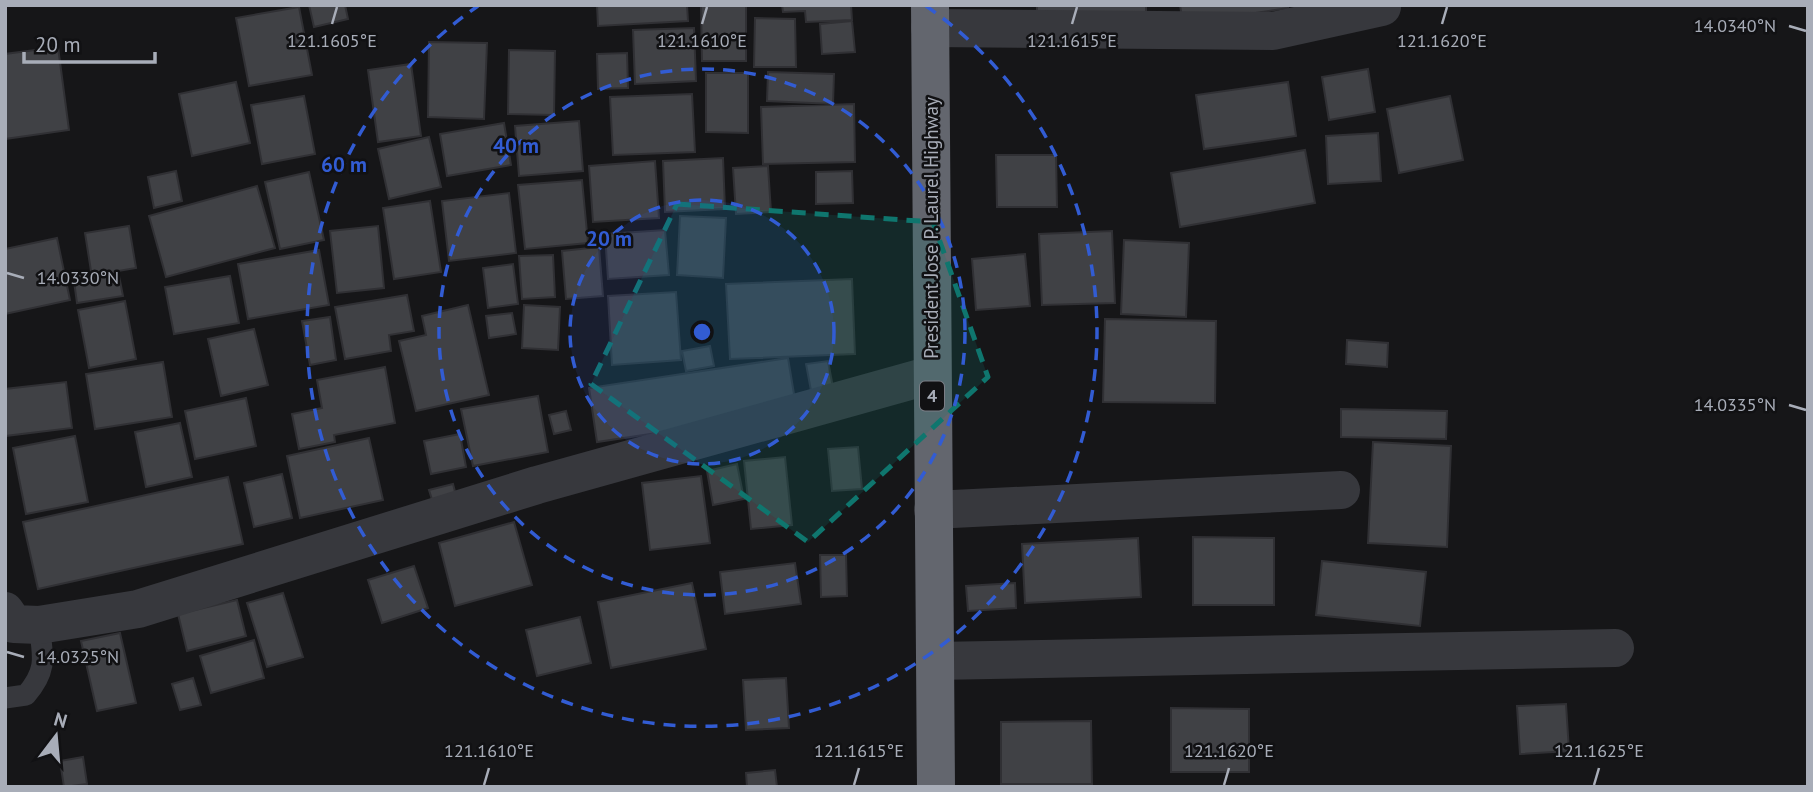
<svg xmlns="http://www.w3.org/2000/svg" width="1813" height="792" font-family="'PT Sans',sans-serif">
	<style>
		.building { fill: #404145; stroke: #303034; stroke-width: 2 }
		.lines { fill: none; stroke-linecap: round; stroke-linejoin: round }
		.lane { stroke: #37383d; stroke-width: 21 }
		.street { stroke: #37383d; stroke-width: 38 }
		.highway { stroke: #63666e; stroke-width: 38 }
		.marked { fill: #0f766e; fill-opacity: 0.2; stroke: #0f766e; stroke-width: 5; stroke-dasharray: 14 9; stroke-linejoin: round }
		.ticks { fill: none; stroke: #a8adb8; stroke-width: 2.5 }
		.ring { fill: none; stroke: #325cd3; stroke-width: 3.5; stroke-dasharray: 12 9 }
		.labels { text-anchor: middle; stroke-width: 5; stroke-linejoin: round; paint-order: stroke }
		.shield { fill: #111113; stroke: #7b7e86; stroke-width: 2 }
		.shield-label { font-size: 18px; font-weight: bold; fill: #a8adb8 }
		.street-label { font-size: 19px; fill: #a8adb8; stroke: #111113 }
		.ticks-label { font-size: 18px; text-anchor: middle; fill: #a8adb8; stroke: #111113; stroke-width: 5; stroke-linejoin: round; paint-order: stroke }
		.centre { fill: #325cd3; stroke: #111113; stroke-width: 3.5 }
		.ring-label { font-size: 21px; text-anchor: middle; font-weight: bold; fill: #325cd3; stroke: #111113; stroke-width: 5; stroke-linejoin: round; paint-order: stroke }
	</style>
	<rect width="100%" height="100%" fill="#161618"/>
	<path class="building" d="M309,5H345L348,19L314,27Z
		M597,5H687L688,21L598,26Z
		M701,5H746V61H702Z
		M782,5H851L852,20L806,22L805,11L783,12Z
		M1037,5H1146V24L1037,23Z
		M1180,5H1288V8L1183,24Z
		M299,7L312,75L249,86L236,18Z
		M755,18L795,19L796,67H754Z
		M852,21L855,52L822,54L820,24Z
		M694,28L696,81L635,84L633,30Z
		M429,42L487,43L484,119L428,117Z
		M58,47L69,130L5,139V54Z
		M509,50L555,51L554,115L508,114Z
		M627,53L628,88L598,89L597,54Z
		M411,64L421,136L378,142L368,70Z
		M1368,69L1375,112L1329,120L1322,77Z
		M768,72L834,74L833,104L767,101Z
		M706,73H748V133L706,132Z
		M236,82L250,143L192,156L179,94Z
		M1288,82L1296,136L1204,149L1196,95Z
		M692,94L695,152L613,155L610,97Z
		M304,96L315,154L262,164L251,105Z
		M1450,96L1463,160L1399,173L1387,109Z
		M854,104L855,162L763,164L761,107Z
		M579,121L583,171L519,176L515,126Z
		M504,123L511,165L447,176L440,134Z
		M1378,133L1381,181L1328,184L1326,136Z
		M429,137L441,187L389,199L378,149Z
		M1305,150L1315,203L1180,227L1171,173Z
		M996,155H1056L1057,207H997Z
		M723,158L725,209L665,212L663,161Z
		M655,161L659,218L593,222L589,166Z
		M768,166L771,212L736,214L733,168Z
		M176,171L182,201L154,208L148,177Z
		M852,171L853,203L816,204V172Z
		M309,172L324,240L280,249L265,182Z
		M582,180L588,243L525,249L518,185Z
		M257,186L275,248L166,277L149,216Z
		M509,193L516,253L449,261L442,201Z
		M430,201L441,272L394,279L383,208Z
		M680,216L726,218L723,278L677,275Z
		M129,226L136,268L118,271L123,296L77,303L73,274L91,271L85,233Z
		M378,226L384,288L337,293L330,231Z
		M665,230L669,275L608,279L605,234Z
		M1112,231L1115,303L1042,305L1039,234Z
		M57,238L70,300L5,314V249Z
		M1124,240L1189,243L1186,317L1121,314Z
		M599,247L603,296L566,299L562,251Z
		M319,250L329,305L248,319L238,264Z
		M1025,254L1030,306L976,310L972,259Z
		M553,255L555,297L522,299L519,256Z
		M513,264L518,304L488,308L483,268Z
		M230,276L239,323L174,334L165,287Z
		M852,279L855,354L730,359L726,284Z
		M676,292L681,360L612,365L608,296Z
		M407,295L414,331L389,335L391,351L345,359L335,307Z
		M125,301L136,359L89,368L78,310Z
		M468,305L489,395L416,411L399,341L426,335L422,316Z
		M524,305L560,307L558,350L522,348Z
		M512,313L516,334L489,338L486,316Z
		M330,317L336,360L310,365L302,321Z
		M1105,319L1216,321L1215,403L1103,402Z
		M254,329L268,385L221,396L208,339Z
		M1347,340L1388,343L1387,367L1346,364Z
		M710,346L714,366L686,371L682,351Z
		M788,358L797,412L597,442L589,388Z
		M828,361L834,393L812,396L806,364Z
		M163,362L172,417L95,429L86,374Z
		M385,367L395,423L334,435L335,442L299,449L292,414L322,408L317,380Z
		M66,382L72,428L5,436V389Z
		M538,396L548,452L473,466L461,409Z
		M246,398L256,446L195,459L185,411Z
		M1341,409L1447,411L1446,439L1341,437Z
		M566,411L571,430L554,434L549,415Z
		M180,423L192,477L146,487L135,432Z
		M460,434L466,467L431,474L424,441Z
		M75,436L88,502L26,514L13,448Z
		M369,438L383,500L300,518L287,456Z
		M1373,442L1451,446L1447,547L1368,543Z
		M858,447L862,489L832,491L828,449Z
		M785,457L792,525L751,529L744,461Z
		M737,464L744,499L713,505L707,471Z
		M282,474L292,518L254,527L244,483Z
		M701,476L710,543L650,550L642,483Z
		M228,477L243,544L38,589L23,522Z
		M453,484L458,503L435,509L429,490Z
		M514,522L532,585L455,606L439,543Z
		M1193,537L1274,538V605H1193Z
		M1138,538L1141,597L1025,603L1022,544Z
		M820,555H846L847,596L821,597Z
		M1322,561L1426,572L1420,626L1316,615Z
		M795,563L801,604L725,614L720,572Z
		M414,566L428,608L382,623L368,580Z
		M692,583L706,649L611,668L598,602Z
		M1015,583L1016,608L968,611L966,586Z
		M283,593L303,657L267,667L247,603Z
		M237,600L246,636L187,651L178,614Z
		M580,617L591,663L537,676L526,630Z
		M120,633L136,703L97,711L81,641Z
		M254,640L264,678L211,693L200,656Z
		M193,678L201,705L180,710L172,684Z
		M786,678L789,728L746,730L743,680Z
		M1566,704L1569,751L1520,754L1517,706Z
		M1171,708L1249,709V772H1171Z
		M1091,721L1092,784H1001V722Z
		M83,757L87,784L64,787L60,761Z
		M775,770L777,787H747L746,773Z"/>
	<g class="lines">
		<path class="lane" d="M5,698L26,695C48,670 43,656 39,625"/>
		<path class="street" d="M930,28L1273,31L1382,7
			M933,510L1341,490
			M5,611L14,624L39,625L138,609L537,485L931,375
			M935,661L1615,648"/>
		<path class="highway" d="M930,5L936,787"/>
	</g>
	<path class="marked" d="M677,204L933,222L988,377L808,542L591,384Z"/>
	<path class="ticks" d="M332,24L337,7M702,24L707,7M1072,24L1077,7M1442,24L1447,7M1789,26L1806,31M7,273L24,278M1789,405L1806,410M7,652L24,657M484,785L489,768M854,785L859,768M1224,785L1229,768M1594,785L1599,768"/>
	<circle cx="702" cy="332" r="132" fill="#325cd3" fill-opacity=".12"/>
	<g class="ring">
		<circle cx="702" cy="332" r="132"/>
		<circle cx="702" cy="332" r="263"/>
		<path d="M926 6A395 395 0 1 1 478 6"/>
	</g>
	<g class="labels">
		<rect class="shield" x="920" y="381.5" width="24" height="29" rx="5"/>
		<g class="shield-label">
			<text x="932" y="402">4</text>
		</g>
		<g class="street-label">
			<text transform="translate(931 228) rotate(-90)" y="7">President Jose P. Laurel Highway</text>
		</g>
	</g>
	<g class="ticks-label">
		<text x="1735" y="32">14.0340°N</text>
		<text x="332" y="47">121.1605°E</text>
		<text x="702" y="47">121.1610°E</text>
		<text x="1072" y="47">121.1615°E</text>
		<text x="1442" y="47">121.1620°E</text>
		<text x="78" y="284">14.0330°N</text>
		<text x="1735" y="411">14.0335°N</text>
		<text x="78" y="663">14.0325°N</text>
		<text x="489" y="757">121.1610°E</text>
		<text x="859" y="757">121.1615°E</text>
		<text x="1229" y="757">121.1620°E</text>
		<text x="1599" y="757">121.1625°E</text>
	</g>
	<circle cx="702" cy="332" r="10" class="centre"/>
	<g class="ring-label">
		<text x="516" y="153">40 m</text>
		<text x="344" y="172">60 m</text>
		<text x="609" y="246">20 m</text>
	</g>
	<rect width="1813" height="792" fill="none" stroke="#a8adb8" stroke-width="14"/>
	<g transform="translate(56 736) rotate(16)" stroke="#111113" stroke-width="5" paint-order="stroke">
	<path d="M0-5L12 26L0 18L-12 26Z" fill="#a8adb8"/>
	<text y="-10" font-size="19" font-weight="bold" text-anchor="middle" fill="#a8adb8">N</text>
	</g>
	<path d="M24 52v10h131v-10" fill="none" stroke="#a8adb8" stroke-width="3.5"/>
	<text x="35" y="52" font-size="21" fill="#a8adb8" stroke="#111113" stroke-width="5" paint-order="stroke">20 m</text>
</svg>
